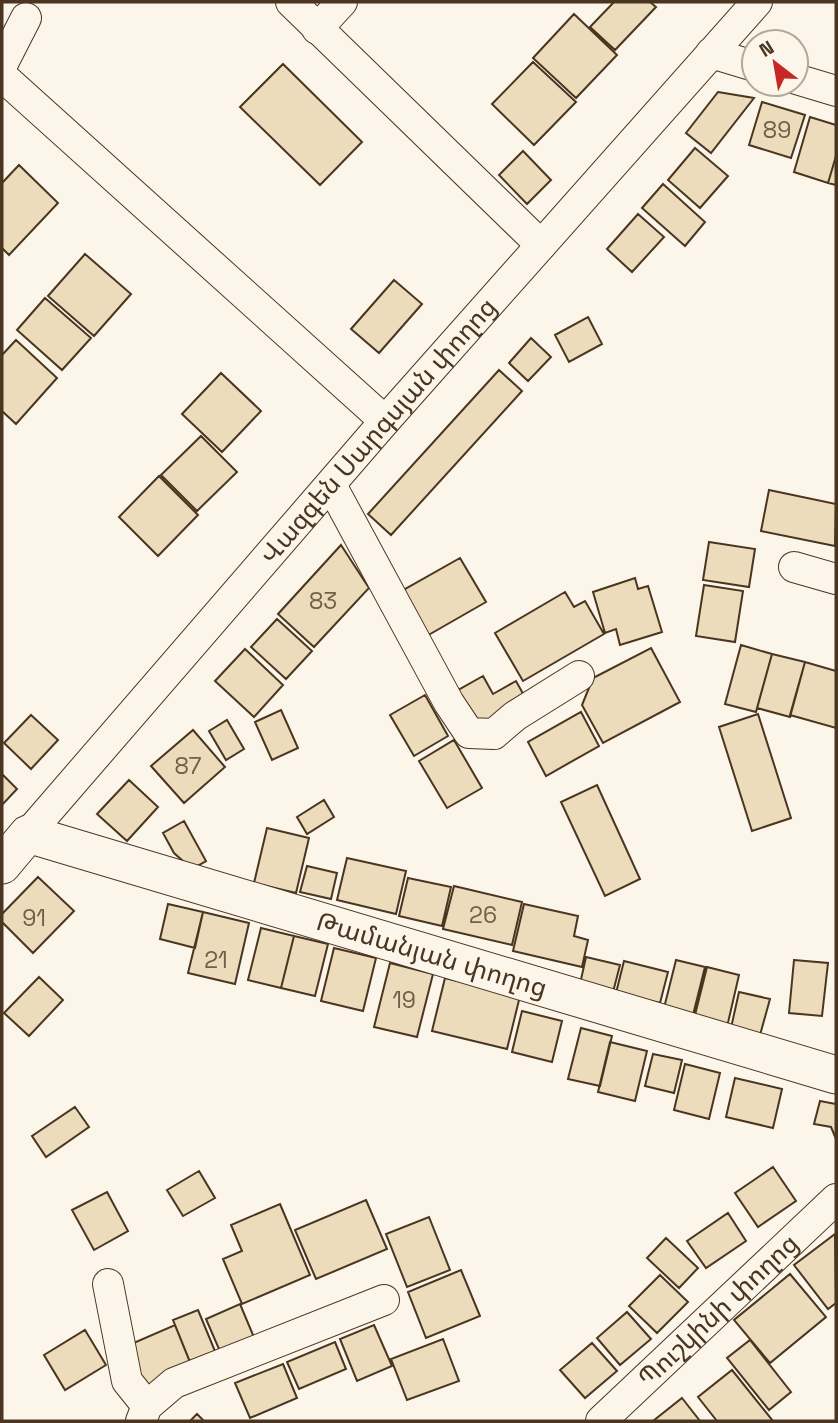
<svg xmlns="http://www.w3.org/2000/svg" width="838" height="1423" font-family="'Space Grotesk','Noto Sans Armenian',sans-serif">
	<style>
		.building { fill: #ecdcbc; stroke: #4a3520; stroke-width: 2 }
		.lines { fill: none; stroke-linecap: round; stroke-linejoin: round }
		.minor-casing { stroke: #4a3520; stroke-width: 32 }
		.major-casing { stroke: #4a3520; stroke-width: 39 }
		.minor { stroke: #fbf6e9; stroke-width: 30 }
		.major { stroke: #fbf6e9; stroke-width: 37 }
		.labels { text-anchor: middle; stroke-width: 5; stroke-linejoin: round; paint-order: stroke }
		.number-label { font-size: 23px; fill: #725f47 }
		.street-label { font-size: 26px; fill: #4a3520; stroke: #fbf6e9 }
	</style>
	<rect width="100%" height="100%" fill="#fbf6e9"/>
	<path class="building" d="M614,2H650L656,7L615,50L590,27Z
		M574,14L617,55L576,98L533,58Z
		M533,62L576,102L534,145L492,104Z
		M283,64L362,142L320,185L240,107Z
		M718,92L754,98L711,153L686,133Z
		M762,102L805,115L791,158L749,145Z
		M810,117L836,125V156L828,183L794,172Z
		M695,148L728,176L700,208L668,180Z
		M523,151L551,180L527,204L499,175Z
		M836,156V185L828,183Z
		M19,165L58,203L9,255L2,248V183Z
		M663,184L705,222L685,246L642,208Z
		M638,214L664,237L632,272L607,249Z
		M85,254L131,294L94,336L48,296Z
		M394,280L422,304L379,353L351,329Z
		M45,298L91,338L62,370L17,330Z
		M588,317L602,344L569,362L555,335Z
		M531,338L551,357L528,381L509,363Z
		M16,340L57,378L16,424L2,411V355Z
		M499,370L522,391L391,535L368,514Z
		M221,373L261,411L222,452L182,414Z
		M201,436L237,472L197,511L161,475Z
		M159,476L198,515L158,556L119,517Z
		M769,490L836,504L835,546L761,531Z
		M709,542L755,549L749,587L703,580Z
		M341,545L369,588L314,647L278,614Z
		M460,558L486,602L425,637L400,592Z
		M635,578L638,589L648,586L662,632L620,645L616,629L605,633L593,592Z
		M704,585L743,591L735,642L696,636Z
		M565,592L574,607L585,601L604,634L523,681L495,633Z
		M277,619L312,651L286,679L251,647Z
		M741,645L772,654L756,712L725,704Z
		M651,648L680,702L603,743L582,705L593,678Z
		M245,649L283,685L254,717L215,681Z
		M772,654L805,662L790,717L757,708Z
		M805,662L836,671V728L790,715Z
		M483,676L493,694L516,681L526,699L474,730L453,693Z
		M425,695L448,736L414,756L390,715Z
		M281,710L298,748L272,760L255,722Z
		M581,712L599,746L546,776L528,742Z
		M758,714L791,818L752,831L719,727Z
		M31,715L58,740L31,769L4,743Z
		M227,720L244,749L226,760L209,731Z
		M193,730L225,767L184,803L151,766Z
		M454,740L482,788L447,808L419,761Z
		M2,774L17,789L2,805Z
		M129,780L158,807L127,841L97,814Z
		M597,785L640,879L605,896L561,802Z
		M324,800L334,817L307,834L297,817Z
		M184,821L206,861L192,869L174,853L163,833Z
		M267,828L309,838L296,893L254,883Z
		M347,858L406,871L396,914L337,900Z
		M307,866L337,873L331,899L300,892Z
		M38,877L74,911L33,953L2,922V914Z
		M408,878L451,887L442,926L399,916Z
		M454,886L522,902L512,945L443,929Z
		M168,904L203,912L195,948L160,939Z
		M524,904L578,916L574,936L588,940L582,967L513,951Z
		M203,912L249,923L235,984L188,973Z
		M261,928L294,936L281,988L248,980Z
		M294,936L328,944L315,996L281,988Z
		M334,948L376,958L363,1011L321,1001Z
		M586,957L620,965L613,992L580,984Z
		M676,960L705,967L692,1019L663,1012Z
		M794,960L828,963L822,1016L789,1013Z
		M624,961L668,972L660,1003L616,993Z
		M390,963L433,974L417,1037L374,1027Z
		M707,967L739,975L727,1027L694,1019Z
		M39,977L63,1000L29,1036L4,1013Z
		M445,978L520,996L507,1049L432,1031Z
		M739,992L770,999L760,1035L731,1028Z
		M522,1011L562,1021L552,1062L512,1052Z
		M581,1028L612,1036L600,1086L568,1079Z
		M610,1042L647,1051L635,1101L598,1092Z
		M653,1054L682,1060L674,1093L645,1086Z
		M685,1064L720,1073L709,1119L674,1110Z
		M735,1078L782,1089L773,1128L726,1117Z
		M820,1101L836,1104V1139L831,1127L814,1124Z
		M75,1107L89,1127L46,1157L32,1136Z
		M773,1167L796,1201L758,1227L735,1193Z
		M199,1171L215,1198L183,1216L167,1190Z
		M107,1192L128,1231L94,1250L72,1210Z
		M366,1200L387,1249L316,1279L295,1230Z
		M280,1204L310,1275L242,1304L223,1259L242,1251L231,1225Z
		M728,1213L746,1241L706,1268L687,1241Z
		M429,1217L450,1270L407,1287L386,1234Z
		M835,1234L836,1303L828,1309L794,1265Z
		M666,1238L698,1268L679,1288L647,1258Z
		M461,1270L480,1316L426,1338L408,1292Z
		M790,1274L826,1317L770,1363L734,1320Z
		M660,1275L688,1302L657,1333L629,1306Z
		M240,1304L256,1342L222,1356L206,1319Z
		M198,1310L217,1356L192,1367L173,1320Z
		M627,1312L651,1339L620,1365L597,1338Z
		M175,1325L192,1367L139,1389L122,1348Z
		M374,1325L392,1366L357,1381L340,1339Z
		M85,1330L106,1365L65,1390L44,1355Z
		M443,1339L459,1381L407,1400L391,1359Z
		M750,1340L791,1392L769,1410L727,1358Z
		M335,1342L346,1369L299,1389L287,1362Z
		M592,1343L617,1371L585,1398L560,1370Z
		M283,1364L297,1398L250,1418L235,1383Z
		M732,1370L773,1421H717L698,1397Z
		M682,1398L700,1421H653Z
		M197,1414L204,1421H190Z"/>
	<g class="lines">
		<g class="minor-casing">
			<g id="minor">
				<path d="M291,2L541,245"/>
				<path d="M317,29L342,2"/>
				<path d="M711,53L754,66"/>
				<path d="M2,65L26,18"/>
				<path d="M2,76L385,421"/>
				<path d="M796,79L836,91"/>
				<path d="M331,485L449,703L469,733L494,734L515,716L579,676"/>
				<path d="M794,567L836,579"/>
				<path id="s1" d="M28,834L385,421L757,2"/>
				<path d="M108,1284L127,1381L147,1406"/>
				<path d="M141,1421L147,1406L174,1383L384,1300"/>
				<path id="s2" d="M601,1421L836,1199"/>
			</g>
		</g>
		<g class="major-casing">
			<g id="major">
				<path id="s3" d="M2,865L28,834L836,1075"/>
			</g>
		</g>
		<use href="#minor" class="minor"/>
		<use href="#major" class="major"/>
	</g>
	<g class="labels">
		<g class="number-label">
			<text x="777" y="138">89</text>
			<text x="323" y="609">83</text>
			<text x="188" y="774">87</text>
			<text x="483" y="923">26</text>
			<text x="34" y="926">91</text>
			<text x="216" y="968">21</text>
			<text x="404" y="1008">19</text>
		</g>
		<g class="street-label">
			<text dy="9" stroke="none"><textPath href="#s1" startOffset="534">Վազգեն Սարգսյան փողոց</textPath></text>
			<text dy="9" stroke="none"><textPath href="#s3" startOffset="462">Թամանյան փողոց</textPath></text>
			<text dy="9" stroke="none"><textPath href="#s2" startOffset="161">Պուշկինի փողոց</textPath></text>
		</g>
	</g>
	<rect width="838" height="1423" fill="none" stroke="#4a3520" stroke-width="7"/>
	<g transform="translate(775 63) rotate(329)"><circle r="33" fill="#fbf6e9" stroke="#b4a999" stroke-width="2"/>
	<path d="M0-5L12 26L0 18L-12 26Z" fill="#c62828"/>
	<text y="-10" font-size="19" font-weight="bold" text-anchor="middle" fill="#4a3520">N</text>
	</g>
</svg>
